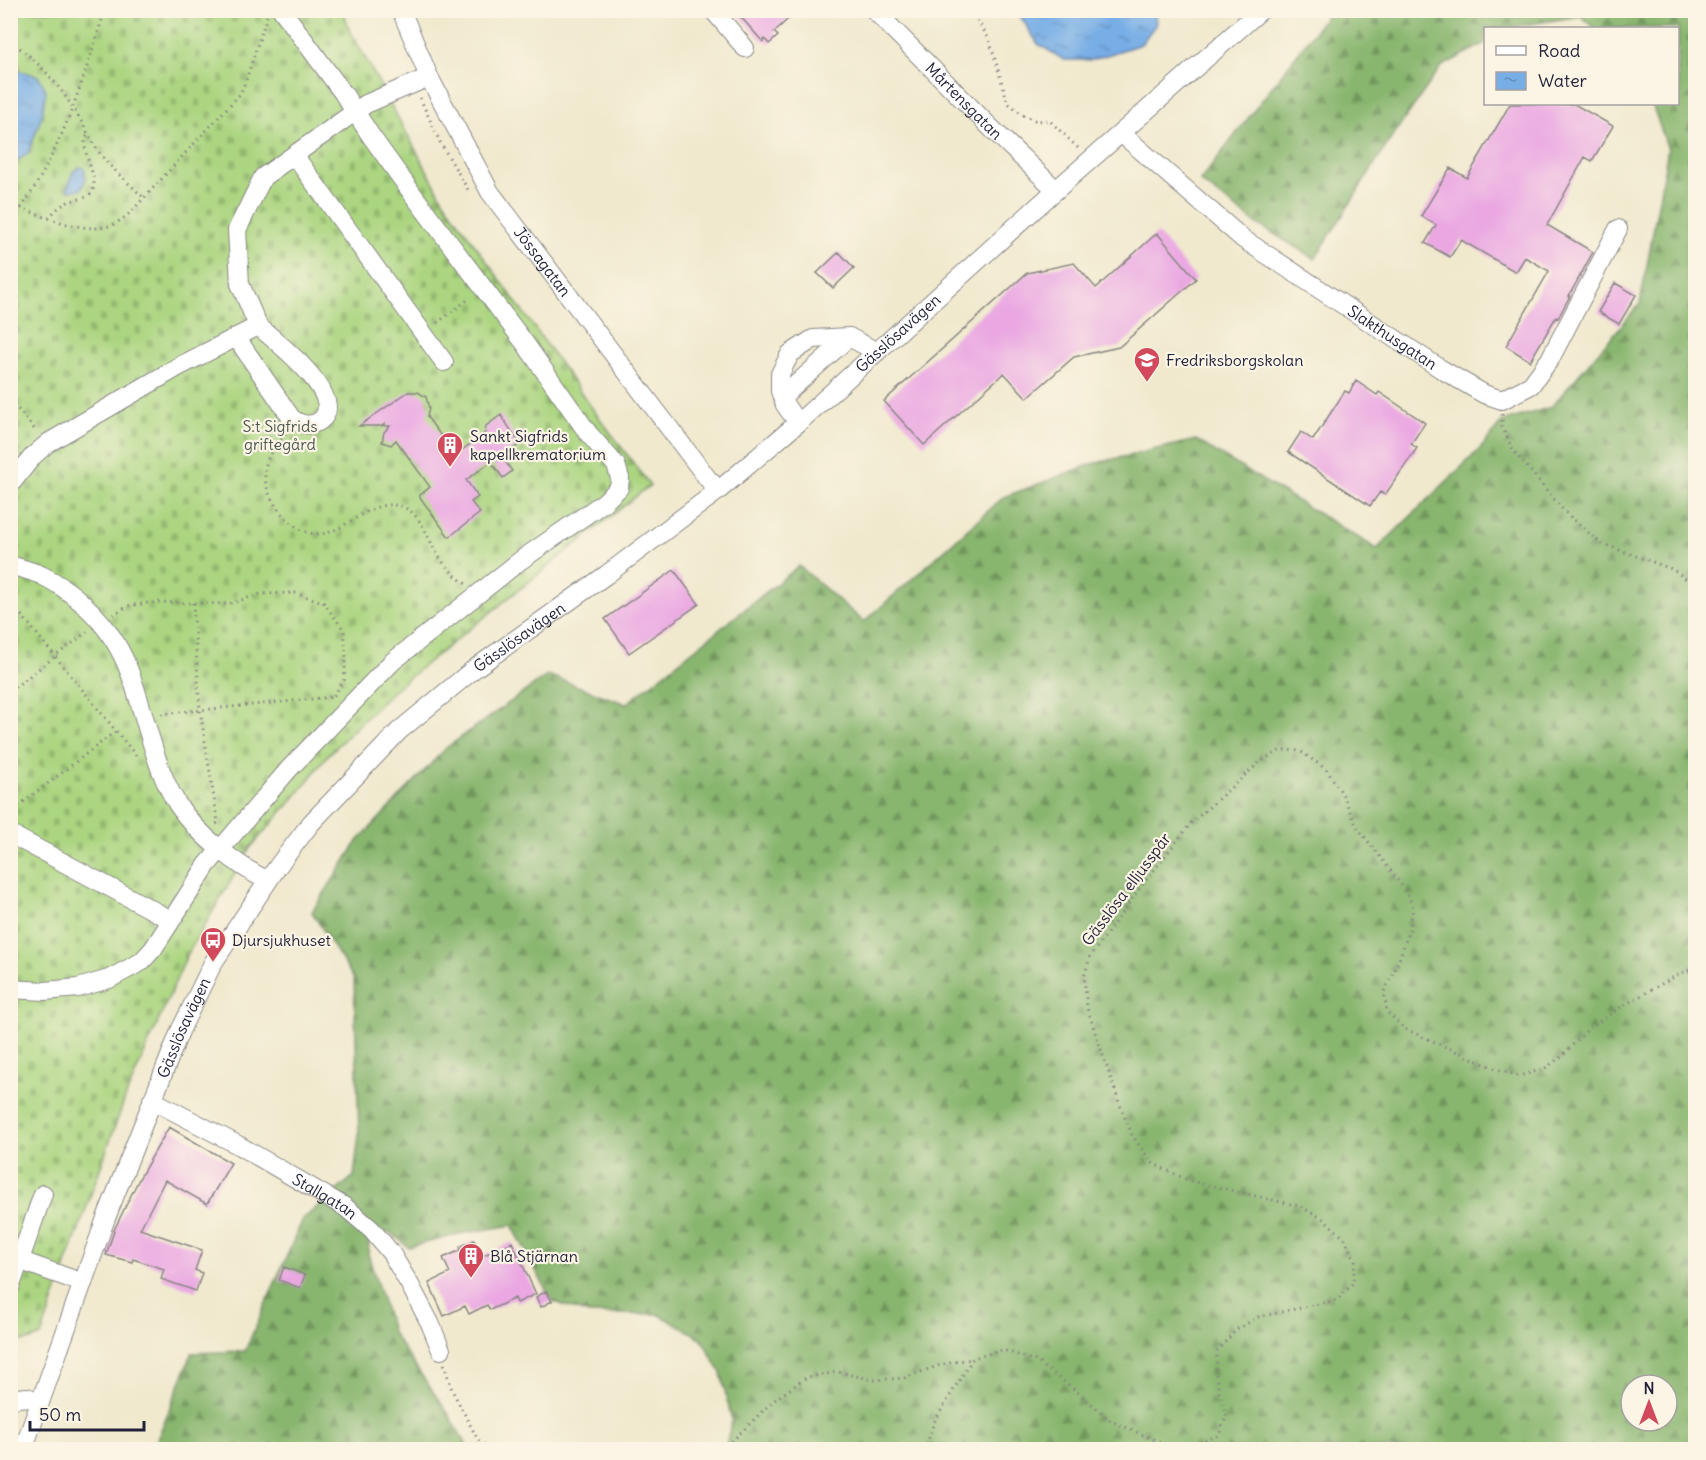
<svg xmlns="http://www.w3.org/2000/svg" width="1706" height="1460" font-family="Delius,sans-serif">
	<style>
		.forest { fill: url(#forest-firs); stroke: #556c54; stroke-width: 1.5; fill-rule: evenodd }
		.cemetery { fill: url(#cemetery-stones); stroke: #667c5e; stroke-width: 1.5 }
		.water { fill: url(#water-ripples); stroke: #4c6890; stroke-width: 1.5 }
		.building { fill: #eaa7e2 }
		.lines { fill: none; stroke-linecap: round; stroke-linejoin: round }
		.minor-casing { stroke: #898684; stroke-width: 20 }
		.path { stroke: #898684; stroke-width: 3; stroke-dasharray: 1.5 4.5; stroke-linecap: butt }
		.minor { stroke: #fff; stroke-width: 18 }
		.labels { text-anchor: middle; stroke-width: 4.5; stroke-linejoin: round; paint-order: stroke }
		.street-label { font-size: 16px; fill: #22223b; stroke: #fcf5e5 }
		.poi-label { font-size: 16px; fill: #22223b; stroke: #fcf5e5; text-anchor: start }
		.park-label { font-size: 16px; fill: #4b5850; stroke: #fcf5e5 }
	</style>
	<defs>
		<pattern id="forest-firs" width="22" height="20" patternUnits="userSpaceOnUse" patternTransform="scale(1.5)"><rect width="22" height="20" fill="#88b66e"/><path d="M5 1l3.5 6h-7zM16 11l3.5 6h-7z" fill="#6f945c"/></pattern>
		<pattern id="cemetery-stones" width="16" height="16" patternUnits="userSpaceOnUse" patternTransform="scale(1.5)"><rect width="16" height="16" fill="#abd580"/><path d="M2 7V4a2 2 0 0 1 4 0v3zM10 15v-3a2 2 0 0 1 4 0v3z" fill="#93b770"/></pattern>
		<pattern id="water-ripples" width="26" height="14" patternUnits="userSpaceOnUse" patternTransform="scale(1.5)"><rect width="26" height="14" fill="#77aee6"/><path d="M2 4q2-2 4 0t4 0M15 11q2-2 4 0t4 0" fill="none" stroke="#618dbc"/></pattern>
	</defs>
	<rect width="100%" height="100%" fill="#fcf5e5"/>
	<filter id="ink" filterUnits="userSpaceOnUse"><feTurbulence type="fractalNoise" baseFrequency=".0167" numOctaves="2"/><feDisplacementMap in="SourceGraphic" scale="12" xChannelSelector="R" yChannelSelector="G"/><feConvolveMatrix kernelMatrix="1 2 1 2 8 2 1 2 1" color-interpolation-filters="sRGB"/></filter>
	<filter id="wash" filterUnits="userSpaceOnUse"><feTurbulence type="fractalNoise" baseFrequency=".008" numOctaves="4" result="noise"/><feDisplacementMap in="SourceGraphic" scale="24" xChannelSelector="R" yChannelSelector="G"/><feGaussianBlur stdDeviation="1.35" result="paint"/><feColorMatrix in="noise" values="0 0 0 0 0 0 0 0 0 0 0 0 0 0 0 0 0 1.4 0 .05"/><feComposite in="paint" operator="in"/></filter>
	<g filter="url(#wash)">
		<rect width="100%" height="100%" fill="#f0e9ce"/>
		<path class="forest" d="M1330,11H1695V1449H725L732,1421L721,1373L701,1338L658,1314H589L552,1301L512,1225L465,1233L409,1247L389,1232L369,1241L368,1254L393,1334L449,1415L469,1449L153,1450L192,1353L245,1351L303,1219L354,1176L359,1135L354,979L312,912L358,841L446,748L548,675L626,704L799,566L864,622L1004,497L1092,464L1196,440L1377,549L1481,448L1502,422L1551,407L1640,304L1668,149L1652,104H1678V28H1595L1581,16L1517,26L1512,28H1486L1485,43L1441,67L1388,143L1315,259L1254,222L1200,181ZM1631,1385H1667V1421H1631Z"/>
		<path class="cemetery" d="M10,11H344L347,25L445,203L594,411L650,485L396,688L327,756L296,796L250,848L187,955L125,1098L41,1336C30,1341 22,1343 10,1339Z"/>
		<path class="water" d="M1019,11H1155L1156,24L1141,44L1091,60H1064L1038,44L1020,16Z
			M20,71L38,76L46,90L42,115L28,154L11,164V77Z
			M79,167L84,168C87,177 86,182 81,189L70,191L67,188L71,179L72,173Z"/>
		<g id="blocks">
			<path class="building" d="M746,10H798L774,32L778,36L769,44L765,39L763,42L740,16Z
				M1510,104H1574L1613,126L1592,161L1585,157L1547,225L1593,252L1569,296H1570L1558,318L1556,317L1530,361L1506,346L1549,271L1525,257L1516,272L1461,240L1450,257L1425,243L1436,225L1421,216L1450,168L1467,178Z
				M1157,233L1196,279L1119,347L1074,357L1027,398L1004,373L924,445L884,401L1027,273L1074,263L1096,288Z
				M839,252L854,268L833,288L817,273Z
				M1615,283L1636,295L1619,324L1598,312Z
				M1356,381L1377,395L1379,392L1425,423L1411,444L1417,448L1385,495L1380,492L1370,506L1288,452L1301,432L1313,440L1345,391L1349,393Z
				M408,392H418L426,397L429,408L427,417L455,455L485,433L486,426L501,415L520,444L502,457L512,471L503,478L491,462L466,480L478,497L471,502L480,513L449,537L419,496L430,487L396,440L391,445L382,442L384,432L390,426H385V424L382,426H359Z
				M674,570L699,604L629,653L605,619Z
				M169,1127L231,1163L207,1204L165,1180L140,1229L202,1250L195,1270L202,1273L196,1291L161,1279L164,1269L133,1259L132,1262L106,1255L115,1228L140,1177Z
				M474,1240L482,1256L512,1242L536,1294L517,1303L515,1298L490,1310L487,1305L469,1314L465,1306L444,1316L429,1283L450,1273L443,1258L461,1250L460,1247Z
				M284,1267L305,1275L300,1288L279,1280Z
				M546,1291L552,1301L541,1307L536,1297Z"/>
		</g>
	</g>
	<g filter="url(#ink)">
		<use href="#blocks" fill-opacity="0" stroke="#898684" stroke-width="1.5"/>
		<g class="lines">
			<g class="minor-casing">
				<g id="minor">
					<path id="s1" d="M401,10L429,77L490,192L708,479L719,490"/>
					<path d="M713,10L745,48"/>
					<path id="s2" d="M874,10L990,127L1056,190"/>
					<path id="s3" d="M1122,134L1243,239L1441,369L1484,394L1502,400L1531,385L1550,359L1618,229"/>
					<path d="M294,155L444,362"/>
					<path d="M236,337L292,419C300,424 308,427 318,422C353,401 275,340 258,326"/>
					<path d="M782,397L849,337"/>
					<path d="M798,423L785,405L780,391V374L790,354L813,339L849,337L877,352"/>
					<path d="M10,485L33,456L48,443L178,367L258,326L240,284L237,230L263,177L366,104L429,77"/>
					<path d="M10,565C20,568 31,571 41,575C69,588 100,616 115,642C130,666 138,697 146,724C154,751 162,780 178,805C197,834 236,865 268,881"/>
					<path d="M10,834L171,920"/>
					<path d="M10,989L45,991L78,988L109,979L141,962L153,949L207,865L289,769L392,662L521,560L603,503L619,488L620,478L616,465L588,433L524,342L414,196L371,136L343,93L282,10"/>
					<path id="s4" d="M152,1100L238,1145L345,1207L371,1229L391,1253L410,1285L430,1323L441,1350"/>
					<path d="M10,1257L83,1283"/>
					<path d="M10,1288L43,1194"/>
					<path d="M10,1399L27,1397L40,1402"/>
					<path id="s5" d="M23,1450L106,1218L180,1031L213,963L278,866L311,823L399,731L474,669L606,575L719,490L798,423L1056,190L1261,10"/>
				</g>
			</g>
			<path class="path" d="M971,10L989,39L1008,103L1023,115L1037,121L1049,120L1078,148
				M10,41C38,60 61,87 78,116C85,127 91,141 99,152C111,169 129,183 144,198
				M420,98L440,142L470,193
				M21,208C62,150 84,78 105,10
				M10,214L21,208C46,217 86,235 112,225C119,222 125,217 131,212L240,94L246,80L267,16
				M49,218C54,211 62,204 71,201C77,199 84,199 89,195C104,182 80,156 86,137L89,135
				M437,323L470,298
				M10,400L36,431
				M1502,414V427L1513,450L1564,511L1600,543L1672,569L1696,586
				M286,434C273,447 264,459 265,478C267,494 275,507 286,518C333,565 358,492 403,507C422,514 429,543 440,558C447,568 456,577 466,584
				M10,601L138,758
				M193,603L200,710L218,823L214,825
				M113,615L128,606L155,602L228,604L261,594L295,593L323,602L344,630L346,657L344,680L333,697L160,714
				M10,691L88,631
				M10,808L12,811L116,731
				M444,1364L452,1390L478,1440L491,1450
				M723,1450L773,1401L807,1377L838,1372L874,1380L904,1378L943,1364L971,1359
				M925,1450L934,1422L973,1358L1003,1350L1036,1361L1074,1389L1111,1421L1166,1445H1194L1219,1435L1227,1414L1219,1392L1216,1374L1217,1351L1236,1330L1258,1317L1337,1300L1353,1283L1355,1261L1345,1239L1325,1220L1299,1206L1190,1181L1152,1163L1132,1135L1120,1105L1087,1008L1084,977L1090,957L1136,893L1191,823L1261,761L1281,750L1300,751L1326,769L1342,793L1357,827L1407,892L1413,908L1410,928L1397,965L1384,992L1387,1012L1405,1029L1494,1068L1519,1076L1544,1069L1561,1057L1589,1028L1621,1007L1681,973L1696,969"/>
			<use href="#minor" class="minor"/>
		</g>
	</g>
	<defs>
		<g id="school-pin" transform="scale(1.35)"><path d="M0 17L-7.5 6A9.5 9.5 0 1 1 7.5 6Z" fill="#d1495b" stroke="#fcf5e5"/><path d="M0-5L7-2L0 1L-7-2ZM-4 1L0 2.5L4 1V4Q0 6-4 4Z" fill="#fff"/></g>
		<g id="building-pin" transform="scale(1.35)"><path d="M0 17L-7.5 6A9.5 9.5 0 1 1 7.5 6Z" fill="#d1495b" stroke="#fcf5e5"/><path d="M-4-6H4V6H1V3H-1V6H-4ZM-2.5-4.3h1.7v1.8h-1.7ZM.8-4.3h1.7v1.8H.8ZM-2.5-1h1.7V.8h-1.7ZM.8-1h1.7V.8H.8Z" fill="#fff"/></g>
		<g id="bus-pin" transform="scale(1.35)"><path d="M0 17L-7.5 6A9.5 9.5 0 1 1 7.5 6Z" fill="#d1495b" stroke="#fcf5e5"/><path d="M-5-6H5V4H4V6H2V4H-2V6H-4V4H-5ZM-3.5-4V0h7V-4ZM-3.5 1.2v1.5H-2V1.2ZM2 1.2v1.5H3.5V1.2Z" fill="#fff"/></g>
	</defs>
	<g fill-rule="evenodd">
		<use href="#school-pin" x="1147" y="360"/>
		<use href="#building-pin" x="450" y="445"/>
		<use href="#bus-pin" x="213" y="940"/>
		<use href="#building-pin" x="471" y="1256"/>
	</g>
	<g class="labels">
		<g class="street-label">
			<text dy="6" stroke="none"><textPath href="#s2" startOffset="128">Mårtensgatan</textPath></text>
			<text dy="6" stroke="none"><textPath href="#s1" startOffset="290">Jössagatan</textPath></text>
			<text dy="6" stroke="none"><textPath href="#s5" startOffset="1460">Gässlösavägen</textPath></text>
			<text dy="6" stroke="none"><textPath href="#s3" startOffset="339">Slakthusgatan</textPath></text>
			<text dy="6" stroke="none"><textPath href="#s5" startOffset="974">Gässlösavägen</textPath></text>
			<text transform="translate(1126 889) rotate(-53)" y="6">Gässlösa elljusspår</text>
			<text dy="6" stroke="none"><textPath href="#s5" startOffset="452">Gässlösavägen</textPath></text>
			<text dy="6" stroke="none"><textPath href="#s4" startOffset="198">Stallgatan</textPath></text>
		</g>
		<g class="poi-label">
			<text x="1166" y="366">Fredriksborgskolan</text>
			<text x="470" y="442">Sankt Sigfrids<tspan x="470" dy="18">kapellkrematorium</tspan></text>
			<text x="232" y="946">Djursjukhuset</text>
			<text x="490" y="1262">Blå Stjärnan</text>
		</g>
		<g class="park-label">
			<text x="280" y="432">S:t Sigfrids<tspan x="280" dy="18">griftegård</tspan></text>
		</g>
	</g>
	<rect width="1706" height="1460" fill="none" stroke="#fcf5e5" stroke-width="36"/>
	<rect x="1484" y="27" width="195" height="78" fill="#fcf5e5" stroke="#a5a1a1" stroke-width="1.5"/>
	<rect x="1496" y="46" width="30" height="9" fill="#ffffff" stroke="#a5a1a1" stroke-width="1.5"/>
	<text x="1538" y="57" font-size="18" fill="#22223b">Road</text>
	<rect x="1496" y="72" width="30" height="18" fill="url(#water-ripples)" stroke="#a5a1a1" stroke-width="1.5"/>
	<text x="1538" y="87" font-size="18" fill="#22223b">Water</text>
	<g transform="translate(1649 1403)"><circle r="28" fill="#fcf5e5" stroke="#a5a1a1" stroke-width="1.5"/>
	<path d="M0-4.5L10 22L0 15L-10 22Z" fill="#d1495b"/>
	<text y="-9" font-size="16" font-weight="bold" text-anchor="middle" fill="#22223b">N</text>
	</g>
	<path d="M30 1421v9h114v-9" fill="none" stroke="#22223b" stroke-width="3"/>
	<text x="39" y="1421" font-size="18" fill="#22223b" stroke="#fcf5e5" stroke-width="4.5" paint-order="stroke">50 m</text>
</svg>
